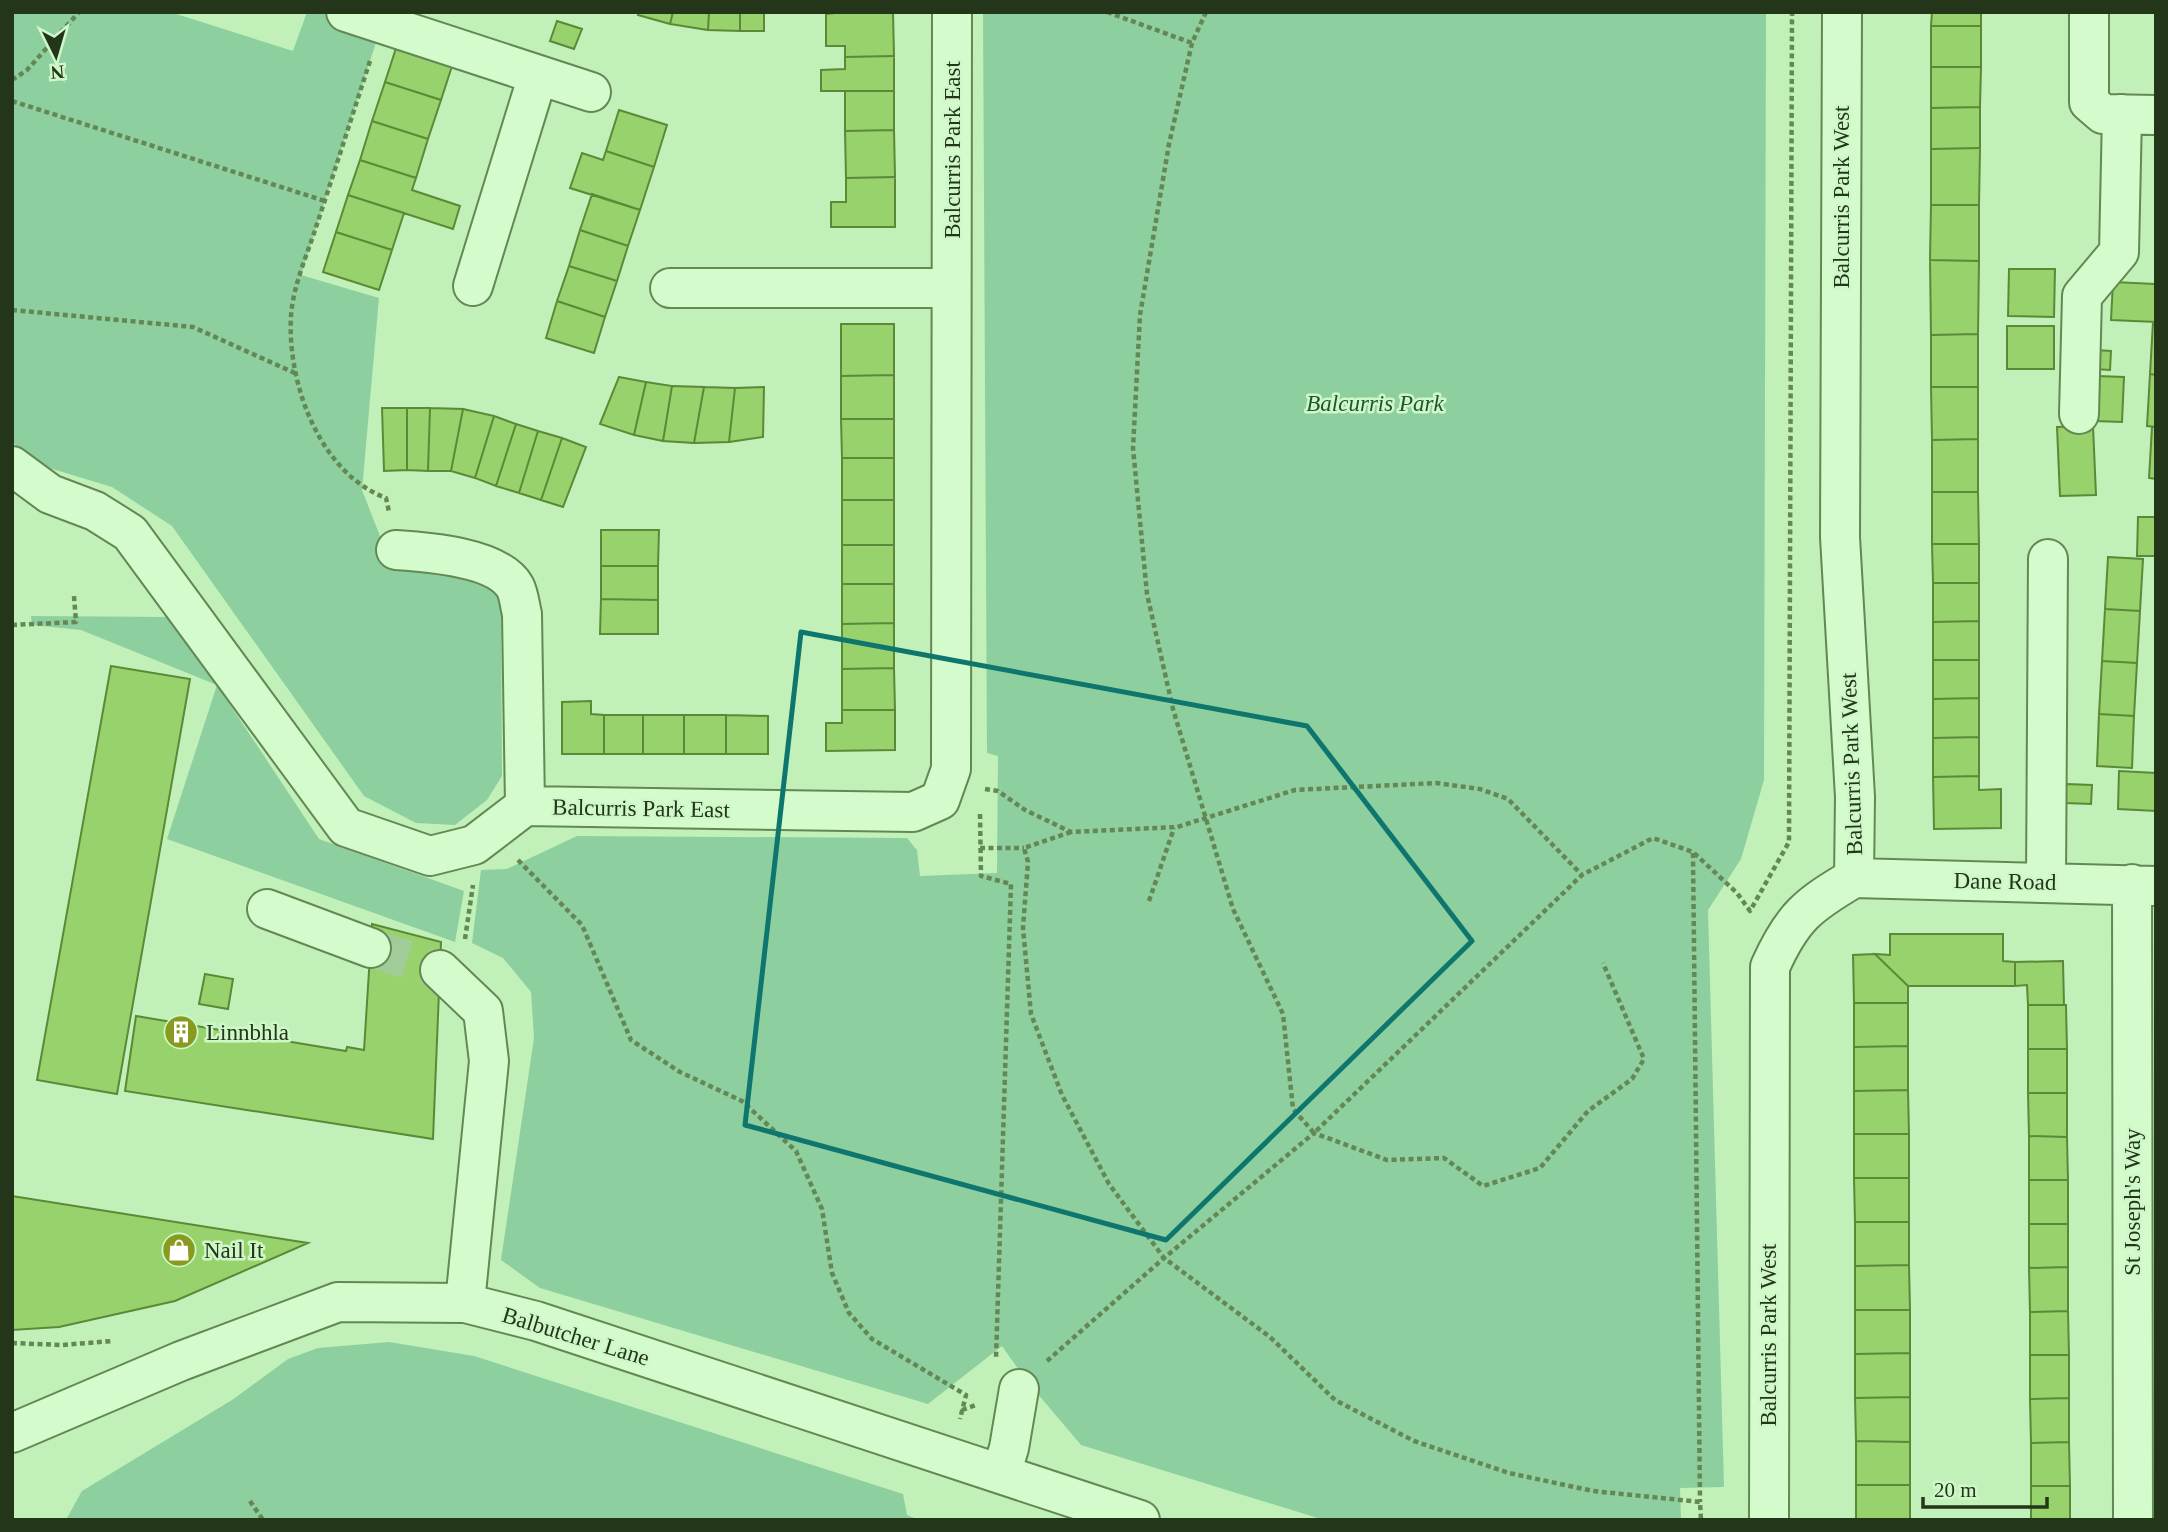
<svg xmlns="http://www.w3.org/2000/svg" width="2168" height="1532" font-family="'Times New Roman',serif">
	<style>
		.green { fill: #8dcf9f }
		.building { fill: #97d26c; stroke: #5c8937; stroke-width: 2 }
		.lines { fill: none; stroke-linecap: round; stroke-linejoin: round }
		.minor-tunnel { stroke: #a1cc99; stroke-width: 38; stroke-dasharray: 38 19; stroke-linecap: butt }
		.minor-casing { stroke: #638853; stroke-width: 42 }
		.path { stroke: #638853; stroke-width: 4.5; stroke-dasharray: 5 3.5; stroke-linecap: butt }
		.minor { stroke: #d3fbcc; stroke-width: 38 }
		.marked { fill: none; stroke: #0f766e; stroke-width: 5; stroke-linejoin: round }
		.labels { text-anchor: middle; stroke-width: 5; stroke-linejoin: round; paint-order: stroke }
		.street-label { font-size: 23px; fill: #233619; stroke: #cff8c9 }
		.park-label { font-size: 23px; font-style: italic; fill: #1e5434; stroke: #cff8c9 }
		.poi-label { font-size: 23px; fill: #233619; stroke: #cff8c9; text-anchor: start }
	</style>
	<rect width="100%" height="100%" fill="#c1f1b9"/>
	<path class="green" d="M12,12H170L293,51L307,12H319L379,33L301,275L379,298L362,490L385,549L488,580L501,604L502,776L487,800L455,825L416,823L364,796L172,526L112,487L26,461L12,440Z
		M983,12H1766L1764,780L1741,859L1708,910L1724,1487L1680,1488L1681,1520H1324L1081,1445L1026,1380L1002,1346L928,1404L540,1288L501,1260L534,1038L531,992L503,958L472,943L481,870L507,869L577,836L907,838L917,850L920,876L997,873L998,756L987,753Z
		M31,616L168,617L217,685L319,839L464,891L455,942L167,839L217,685L81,630L32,625Z
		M389,1342L474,1356L903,1494L907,1515L919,1520L67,1518L82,1491L232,1400L288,1359L318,1348Z"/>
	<path class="building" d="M639,12H673L670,24L638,15Z
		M673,12H709L708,30L670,24Z
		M709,12H740V31L708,30Z
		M740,12H764V31H740Z
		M844,12H893L894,56L845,57V46H826V14Z
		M1932,12H1981V26H1931Z
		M557,21L582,29L574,49L550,41Z
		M1931,26H1981V67H1931Z
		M398,42L454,60L441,100L385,82Z
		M894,56V91H821V70L845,69V57Z
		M1931,67H1981L1980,107L1931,108Z
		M385,82L441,100L428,139L372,121Z
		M845,91H894V130L845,131Z
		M1980,107V148L1931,149V108Z
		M619,110L667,125L654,167L606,151Z
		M372,121L428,139L416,178L360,160Z
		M894,130L895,177L846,178L845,131Z
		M1980,148L1979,205H1931V149Z
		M606,151L654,167L640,210L570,188L582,153L603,160Z
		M360,160L416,178L412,190L460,206L453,229L348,195Z
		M895,177V227H831V202H846V178Z
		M592,194L640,210L628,246L580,230Z
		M348,195L404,213L392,250L336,232Z
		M1931,205H1979V261L1930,260Z
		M580,230L628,246L617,281L569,266Z
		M336,232L392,250L379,290L323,272Z
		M1930,260L1979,261L1978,334L1931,335Z
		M569,266L617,281L605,317L557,301Z
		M2009,269H2055L2054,317L2008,316Z
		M2155,270L2156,322L2111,320L2113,282L2155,284Z
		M557,301L605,317L594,353L546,338Z
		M2153,322H2156V375L2150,374Z
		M841,324H894V375L841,376Z
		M2007,326H2054V369H2007Z
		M1978,334V387H1931V335Z
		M2095,350L2111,351L2110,370L2094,369Z
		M2150,374L2156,375V427L2147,426Z
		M894,375V419H841V376Z
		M2097,376L2124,377L2122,422L2095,421Z
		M619,377L646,382L634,435L600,424Z
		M646,382L672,386L663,441L634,435Z
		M672,386L704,387L694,443L663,441Z
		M704,387L735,388L729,442L694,443Z
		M764,387L763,437L729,442L735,388Z
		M1931,387H1978V439L1932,440Z
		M382,408H407V470L384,471Z
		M407,408H430L428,471L407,470Z
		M430,408L463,409L451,471H428Z
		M463,409L494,416L475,478L451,471Z
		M494,416L516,424L496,486L475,478Z
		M841,419H894V458H842Z
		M516,424L538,431L519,493L496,486Z
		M2093,426L2096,495L2060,496L2057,427Z
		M2152,427H2156V479L2149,478Z
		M538,431L562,438L541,500L519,493Z
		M562,438L586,447L563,507L541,500Z
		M1978,439V492H1932V440Z
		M842,458H894V500H842Z
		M1932,492H1978L1979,544H1932Z
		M842,500H894V545H842Z
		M2138,517H2156V556H2137Z
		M601,530H659L658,566H601Z
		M1932,544H1979V583H1933Z
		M842,545H894V584H842Z
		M2108,557L2143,559L2140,611L2105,609Z
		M601,566H658V600L601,599Z
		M1933,583H1979V621L1933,622Z
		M842,584H894V623L842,624Z
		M601,599L658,600V634H600Z
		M2105,609L2140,611L2137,663L2102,661Z
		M1979,621V660H1933V622Z
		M894,623V668L842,669V624Z
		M1933,660H1979V698L1933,699Z
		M2102,661L2137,663L2134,716L2099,714Z
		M111,666L190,679L117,1094L37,1080Z
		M894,668L895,710H842V669Z
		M1979,698V737L1933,738V699Z
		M591,701V714L604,715V754H562V702Z
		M842,710H895V750L826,751V723H842Z
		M2099,714L2134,716L2132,768L2097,766Z
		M604,715H643V754H604Z
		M643,715H684V754H643Z
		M684,715H726V754H684Z
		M726,715L768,716V754H726Z
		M1979,737V776L1933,777V738Z
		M2119,771L2156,773V811L2118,809Z
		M1979,776V790L2001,789V828L1934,829L1933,777Z
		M2066,784L2092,785L2091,804L2065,803Z
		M372,924L441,942L433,1139L125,1091L136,1016L346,1051L347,1047L364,1050Z
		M1890,934H2003V961L2015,962V986H1908L1875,954L1890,955Z
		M1875,954L1908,986V1003H1854L1853,955Z
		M2063,961L2064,1005H2028L2027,985L2015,986V962Z
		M205,974L233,979L228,1009L199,1004Z
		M1854,1003H1908V1046L1854,1047Z
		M2028,1005H2066L2067,1049H2028Z
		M1908,1046V1090L1854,1091V1047Z
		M2028,1049H2067V1093H2028Z
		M1908,1090L1909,1134H1854V1091Z
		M2028,1093H2067V1137L2029,1136Z
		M1854,1134H1909V1178H1854Z
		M2029,1136L2067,1137L2068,1180H2029Z
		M1854,1178H1909V1222H1855Z
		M2029,1180H2068V1224H2029Z
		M12,1196L308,1243L175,1301L59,1327L12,1330Z
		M1855,1222H1909V1265L1855,1266Z
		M2029,1224H2068V1267L2029,1268Z
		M1909,1265L1910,1310H1855V1266Z
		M2068,1267V1311L2030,1312L2029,1268Z
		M1855,1310H1910V1353L1855,1354Z
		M2068,1311L2069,1355H2030V1312Z
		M1910,1353V1397L1855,1398V1354Z
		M2030,1355H2069V1398L2030,1399Z
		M1910,1397V1442L1856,1441L1855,1398Z
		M2069,1398V1442L2031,1443L2030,1399Z
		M1856,1441L1910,1442V1485H1856Z
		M2069,1442L2070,1486H2031V1443Z
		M1856,1485H1910V1520H1856Z
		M2031,1486H2070V1520H2031Z"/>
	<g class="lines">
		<path class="minor-tunnel" d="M371,948L440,970"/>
		<g class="minor-casing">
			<path id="minor" d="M346,12L591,92
				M1842,12L1840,537L1855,797L1854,878
				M2089,12V102L2103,114L2156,115
				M473,286L538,75
				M670,288H951
				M2079,414L2082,296L2119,252L2122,114
				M12,466L50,494L95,511L130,533L346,827L430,856L474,845L525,806L913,812L940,800L951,769L952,12
				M396,550C427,552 498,557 515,587C519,594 520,607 522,614L525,806
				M1854,878L2156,886
				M2046,882L2048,559
				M2132,884L2133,1520
				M267,909L371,948
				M440,970L483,1011L489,1061L465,1303
				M12,1433L181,1361L338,1302L465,1303L536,1321L1140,1520
				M1001,1474L1009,1448L1019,1389
				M1769,1520L1770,967C1792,917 1808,905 1854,878"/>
		</g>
		<path class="path" d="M1107,12L1192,43
			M1206,12L1192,43L1169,144L1140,315L1133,448L1147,594L1173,709L1233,909L1283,1014L1293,1109L1314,1133L1582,875L1653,838L1693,852L1737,893L1750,911L1789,842L1792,12
			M370,61C352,116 335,170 317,224C308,253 293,285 291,316C287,382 319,473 386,498L389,512
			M12,80L27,70L79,12
			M12,101L325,201
			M12,310L193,327L297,374
			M12,625L76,622L74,596
			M985,789L998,791L1025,810L1071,832L1177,827L1295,790L1436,783L1480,789L1508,799L1582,875
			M980,814L981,876L1011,884L996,1358
			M1071,832L1024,848L1028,862L1023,928L1031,1014L1062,1095L1109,1184L1164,1258L1270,1337L1335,1400L1414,1441L1509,1473L1593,1491L1700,1502L1701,1520
			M980,848H1024
			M1693,853L1700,1502
			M518,860L582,925L631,1040L680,1072L742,1101L796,1151L822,1209L832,1273L849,1313L872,1339L966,1395L960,1419
			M1149,901L1174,828
			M465,939L473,885
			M12,1343L62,1345L112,1341
			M1047,1361L1164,1258L1314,1133L1387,1160L1444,1158L1483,1186L1540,1168L1588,1111L1632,1079L1644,1059L1603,963
			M962,1410L976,1405
			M250,1501L263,1520"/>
		<use href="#minor" class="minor"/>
	</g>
	<path class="marked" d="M801,632L1307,726L1472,941L1166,1240L745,1125Z"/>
	<defs>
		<g id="building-disc" transform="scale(1.75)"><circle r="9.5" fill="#899b1f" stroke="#cff8c9"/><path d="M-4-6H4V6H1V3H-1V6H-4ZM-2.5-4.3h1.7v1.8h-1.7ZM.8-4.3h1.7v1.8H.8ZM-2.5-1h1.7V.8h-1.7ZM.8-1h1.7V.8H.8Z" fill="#fff"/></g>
		<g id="shop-disc" transform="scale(1.75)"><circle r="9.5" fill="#899b1f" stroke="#cff8c9"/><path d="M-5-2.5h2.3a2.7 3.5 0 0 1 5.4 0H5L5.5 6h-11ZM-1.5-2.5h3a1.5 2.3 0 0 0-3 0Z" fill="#fff"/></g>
	</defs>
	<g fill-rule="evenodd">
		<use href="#building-disc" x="181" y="1032"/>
		<use href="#shop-disc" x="179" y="1250"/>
	</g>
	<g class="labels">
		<g class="street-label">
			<text transform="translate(952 150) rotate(-90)" y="8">Balcurris Park East</text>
			<text transform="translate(1841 197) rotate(-90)" y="8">Balcurris Park West</text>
			<text transform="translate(1851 764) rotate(-92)" y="8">Balcurris Park West</text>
			<text transform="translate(641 808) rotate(1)" y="8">Balcurris Park East</text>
			<text transform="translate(2005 881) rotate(1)" y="8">Dane Road</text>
			<text transform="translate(2132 1202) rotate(-90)" y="8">St Joseph's Way</text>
			<text transform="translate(1768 1335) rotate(-90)" y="8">Balcurris Park West</text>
			<text transform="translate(576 1336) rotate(17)" y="8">Balbutcher Lane</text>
		</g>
		<g class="park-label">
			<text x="1375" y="411">Balcurris Park</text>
		</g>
		<g class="poi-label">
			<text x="206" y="1040">Linnbhla</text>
			<text x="204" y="1258">Nail It</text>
		</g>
	</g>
	<rect width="2168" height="1532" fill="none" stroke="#233619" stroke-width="28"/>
	<g transform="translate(56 56) rotate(175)" stroke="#cff8c9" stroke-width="5" paint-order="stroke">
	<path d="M0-5L12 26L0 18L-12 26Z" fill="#233619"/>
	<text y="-10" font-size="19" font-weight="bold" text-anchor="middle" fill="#233619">N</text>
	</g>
	<path d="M1923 1497v10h124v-10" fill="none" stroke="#233619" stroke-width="3.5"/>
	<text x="1934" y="1497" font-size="21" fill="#233619" stroke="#cff8c9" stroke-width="5" paint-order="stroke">20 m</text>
</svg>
